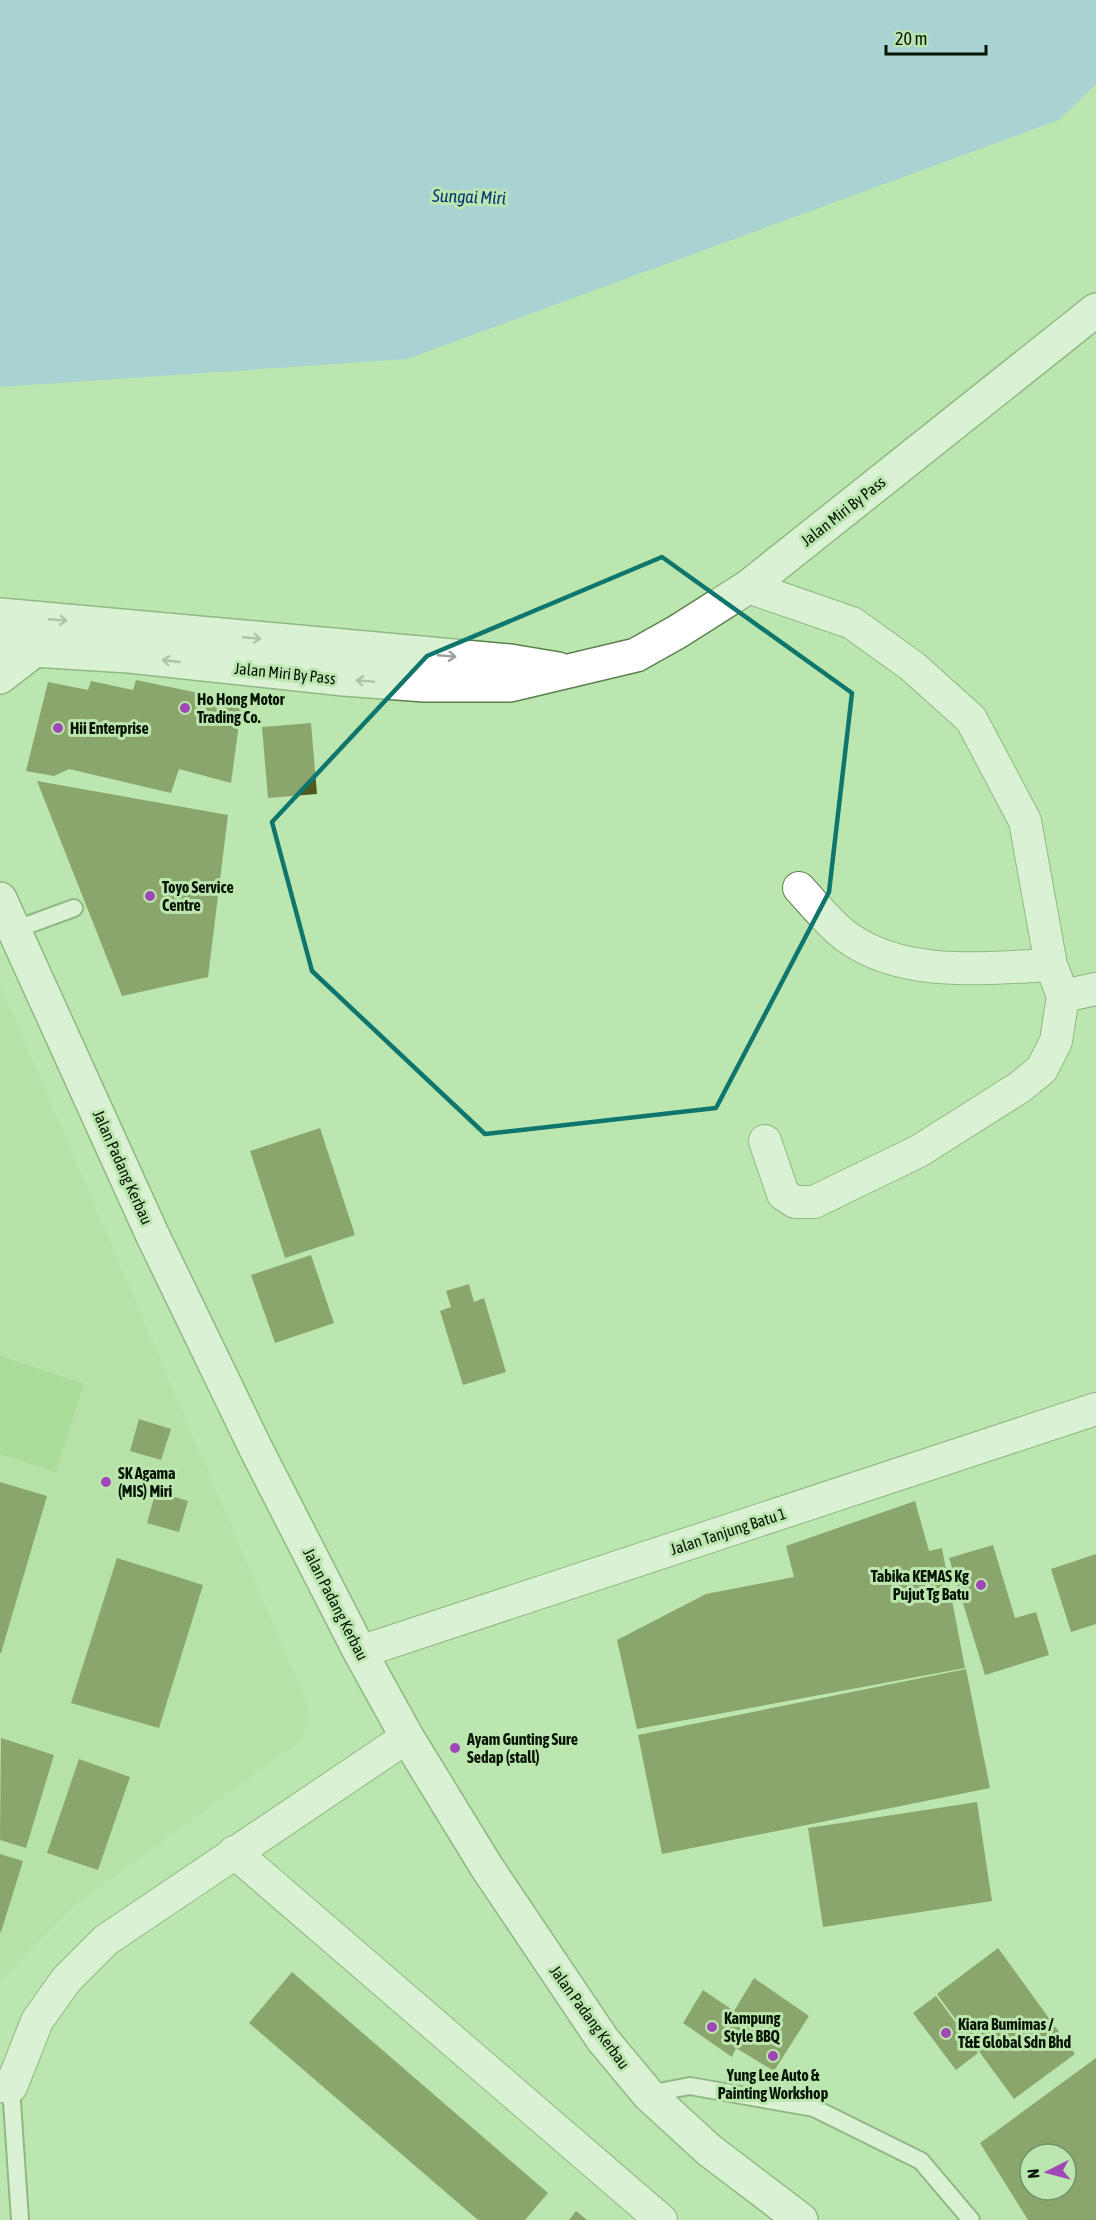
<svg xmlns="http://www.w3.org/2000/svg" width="1096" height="2220" font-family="'Asap Condensed',sans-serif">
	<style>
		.built { fill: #afdea1 }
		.green { fill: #95d282 }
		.water { fill: #91bcfc }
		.building { fill: #4f5a1c; fill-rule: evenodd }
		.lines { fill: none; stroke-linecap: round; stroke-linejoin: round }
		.lane-casing { stroke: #5b814e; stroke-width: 20 }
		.street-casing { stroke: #5b814e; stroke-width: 34 }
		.secondary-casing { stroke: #5b814e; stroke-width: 36 }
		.lane { stroke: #fff; stroke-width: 16 }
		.street { stroke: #fff; stroke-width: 32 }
		.secondary { stroke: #fff; stroke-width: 33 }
		.oneway { stroke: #9ba19a }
		.marked { fill: none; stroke: #0f766e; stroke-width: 4.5; stroke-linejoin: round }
		.poi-dot { fill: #9d48b5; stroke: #bce6af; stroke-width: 2 }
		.labels { text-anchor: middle; stroke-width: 6; stroke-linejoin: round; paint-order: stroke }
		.street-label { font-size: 16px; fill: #061503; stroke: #bce6af }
		.poi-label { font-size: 16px; font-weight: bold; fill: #061503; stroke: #bce6af; text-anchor: start }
		.water-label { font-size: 18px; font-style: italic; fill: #023579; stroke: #bce6af }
	</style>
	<rect width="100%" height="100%" fill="#bce6af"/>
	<path class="built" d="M0,984L310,1710L304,1738L75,1905L0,1982Z"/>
	<path class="green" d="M0,1356L84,1384L56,1472L0,1454Z"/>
	<path class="water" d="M0,0H1096V84L1059,120L407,359L0,387Z"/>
	<path class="building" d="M136,680L242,702L231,783L179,769L171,793L69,769L54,776L26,771L48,682L88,690L91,681L133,690Z
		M311,723L317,794L268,798L262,727Z
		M37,781L228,815L208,977L122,996Z
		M320,1128L355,1235L285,1258L250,1151Z
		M311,1255L334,1323L275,1343L251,1275Z
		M469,1284L474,1302L484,1298L506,1372L463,1385L440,1311L451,1307L446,1291Z
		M139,1419L171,1429L161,1460L130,1451Z
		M0,1482L47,1496L1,1653H0Z
		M156,1491L188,1501L179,1532L147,1523Z
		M915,1501L929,1551L942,1548L965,1668L637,1729L617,1640L706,1594L794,1577L786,1546Z
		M993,1545L1015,1618L1036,1612L1049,1655L985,1675L949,1558Z
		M1096,1554V1624L1071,1632L1051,1569Z
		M117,1558L203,1585L159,1728L71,1703Z
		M966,1669L990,1788L662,1854L638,1735Z
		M1,1738L54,1755L26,1848L0,1840Z
		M79,1759L130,1777L98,1870L47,1853Z
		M977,1802L992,1901L823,1927L808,1828Z
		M0,1854L23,1861L1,1932H0Z
		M998,1948L1075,2054L1014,2099L937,1994Z
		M292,1972L548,2193L525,2220H478L249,2023Z
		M754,1978L809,2016L774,2071L736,2048L732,2057L683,2023L703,1990L734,2011Z
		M936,1996L978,2053L956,2070L913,2013Z
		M1096,2058V2220H1028L980,2143ZM1030,2154H1066V2190H1030Z
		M576,2211L587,2220H569Z"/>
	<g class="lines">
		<g class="lane-casing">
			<path id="lane" d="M14,930L74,908
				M11,2087L20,2220
				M648,2094L690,2086L814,2108L921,2161L971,2220"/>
		</g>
		<g class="street-casing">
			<path id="street" d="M748,587L852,623L912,666L971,719L1025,821L1051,965L1063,996L1056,1041L1042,1069L1020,1087L919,1151L814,1202H795L783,1194L765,1141
				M799,888C814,904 829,924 847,937C903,978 985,968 1051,965
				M1063,996L1096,989
				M360,1652L1096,1409
				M234,1852L661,2220
				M0,2086L11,2087L37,2021L66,1980L106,1940L407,1737"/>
		</g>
		<g class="secondary-casing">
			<path id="secondary" d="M0,615L510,661L558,669
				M0,648L129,656L344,679L425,685H510L636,655L677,632L748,587L1096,310
				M0,677L35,650
				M0,899L152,1234L257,1451L360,1652L407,1737L486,1866L603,2040L648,2094L709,2150L801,2220"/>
		</g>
		<use href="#lane" class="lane"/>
		<use href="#street" class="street"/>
		<use href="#secondary" class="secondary"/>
	</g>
	<defs><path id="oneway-shaft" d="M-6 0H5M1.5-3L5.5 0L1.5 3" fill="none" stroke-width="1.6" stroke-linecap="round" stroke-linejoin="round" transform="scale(1.5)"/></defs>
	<g class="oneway">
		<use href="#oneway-shaft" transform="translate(58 620) rotate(5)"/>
		<use href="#oneway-shaft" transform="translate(252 638) rotate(5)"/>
		<use href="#oneway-shaft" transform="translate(447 656) rotate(5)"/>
		<use href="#oneway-shaft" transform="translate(171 661) rotate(-174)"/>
		<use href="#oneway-shaft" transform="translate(365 681) rotate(-176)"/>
	</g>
	<path d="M0 0H1096V2220H0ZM662,557L852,693L829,892L716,1108L485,1134L312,971L272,822L427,656Z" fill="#bce6af" fill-opacity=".55" fill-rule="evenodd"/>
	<path class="marked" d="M662,557L852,693L829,892L716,1108L485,1134L312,971L272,822L427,656Z"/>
	<g class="poi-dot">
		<circle cx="185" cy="708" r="6"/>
		<circle cx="58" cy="728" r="6"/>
		<circle cx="150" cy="896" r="6"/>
		<circle cx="106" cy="1482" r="6"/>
		<circle cx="981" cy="1585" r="6"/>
		<circle cx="455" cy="1748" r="6"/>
		<circle cx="712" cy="2027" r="6"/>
		<circle cx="946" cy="2033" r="6"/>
		<circle cx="773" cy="2056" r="6"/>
	</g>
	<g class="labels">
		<g class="street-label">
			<text transform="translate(843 511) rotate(-38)" y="6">Jalan Miri By Pass</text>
			<text transform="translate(285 673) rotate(6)" y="6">Jalan Miri By Pass</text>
			<text transform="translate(123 1167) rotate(66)" y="6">Jalan Padang Kerbau</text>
			<text transform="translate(728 1531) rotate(-18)" y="6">Jalan Tanjung Batu 1</text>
			<text transform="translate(336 1604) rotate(63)" y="6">Jalan Padang Kerbau</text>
			<text transform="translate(590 2017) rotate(54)" y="6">Jalan Padang Kerbau</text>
		</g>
		<g class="poi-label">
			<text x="197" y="705">Ho Hong Motor<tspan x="197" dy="18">Trading Co.</tspan></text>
			<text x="70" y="734">Hii Enterprise</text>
			<text x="162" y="893">Toyo Service<tspan x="162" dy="18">Centre</tspan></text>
			<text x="118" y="1479">SK Agama<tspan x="118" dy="18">(MIS) Miri</tspan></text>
			<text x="969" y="1582" text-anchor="end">Tabika KEMAS Kg<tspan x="969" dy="18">Pujut Tg Batu</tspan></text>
			<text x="467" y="1745">Ayam Gunting Sure<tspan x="467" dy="18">Sedap (stall)</tspan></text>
			<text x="724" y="2024">Kampung<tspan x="724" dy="18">Style BBQ</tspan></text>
			<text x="958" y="2030">Kiara Bumimas /<tspan x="958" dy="18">T&amp;E Global Sdn Bhd</tspan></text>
			<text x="773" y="2081" text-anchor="middle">Yung Lee Auto &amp;<tspan x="773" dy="18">Painting Workshop</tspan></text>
		</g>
		<g class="water-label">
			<text transform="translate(469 197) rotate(2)" y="6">Sungai Miri</text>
		</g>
	</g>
	<g transform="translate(1048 2172) rotate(264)"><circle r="28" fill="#bce6af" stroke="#73926a" stroke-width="1.5"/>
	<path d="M0-4.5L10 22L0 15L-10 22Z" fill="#9d48b5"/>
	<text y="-9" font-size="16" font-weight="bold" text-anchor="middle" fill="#061503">N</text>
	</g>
	<path d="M886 45v9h100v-9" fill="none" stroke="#061503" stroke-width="3"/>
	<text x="895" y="45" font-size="18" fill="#061503" stroke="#bce6af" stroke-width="4.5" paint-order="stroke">20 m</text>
</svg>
